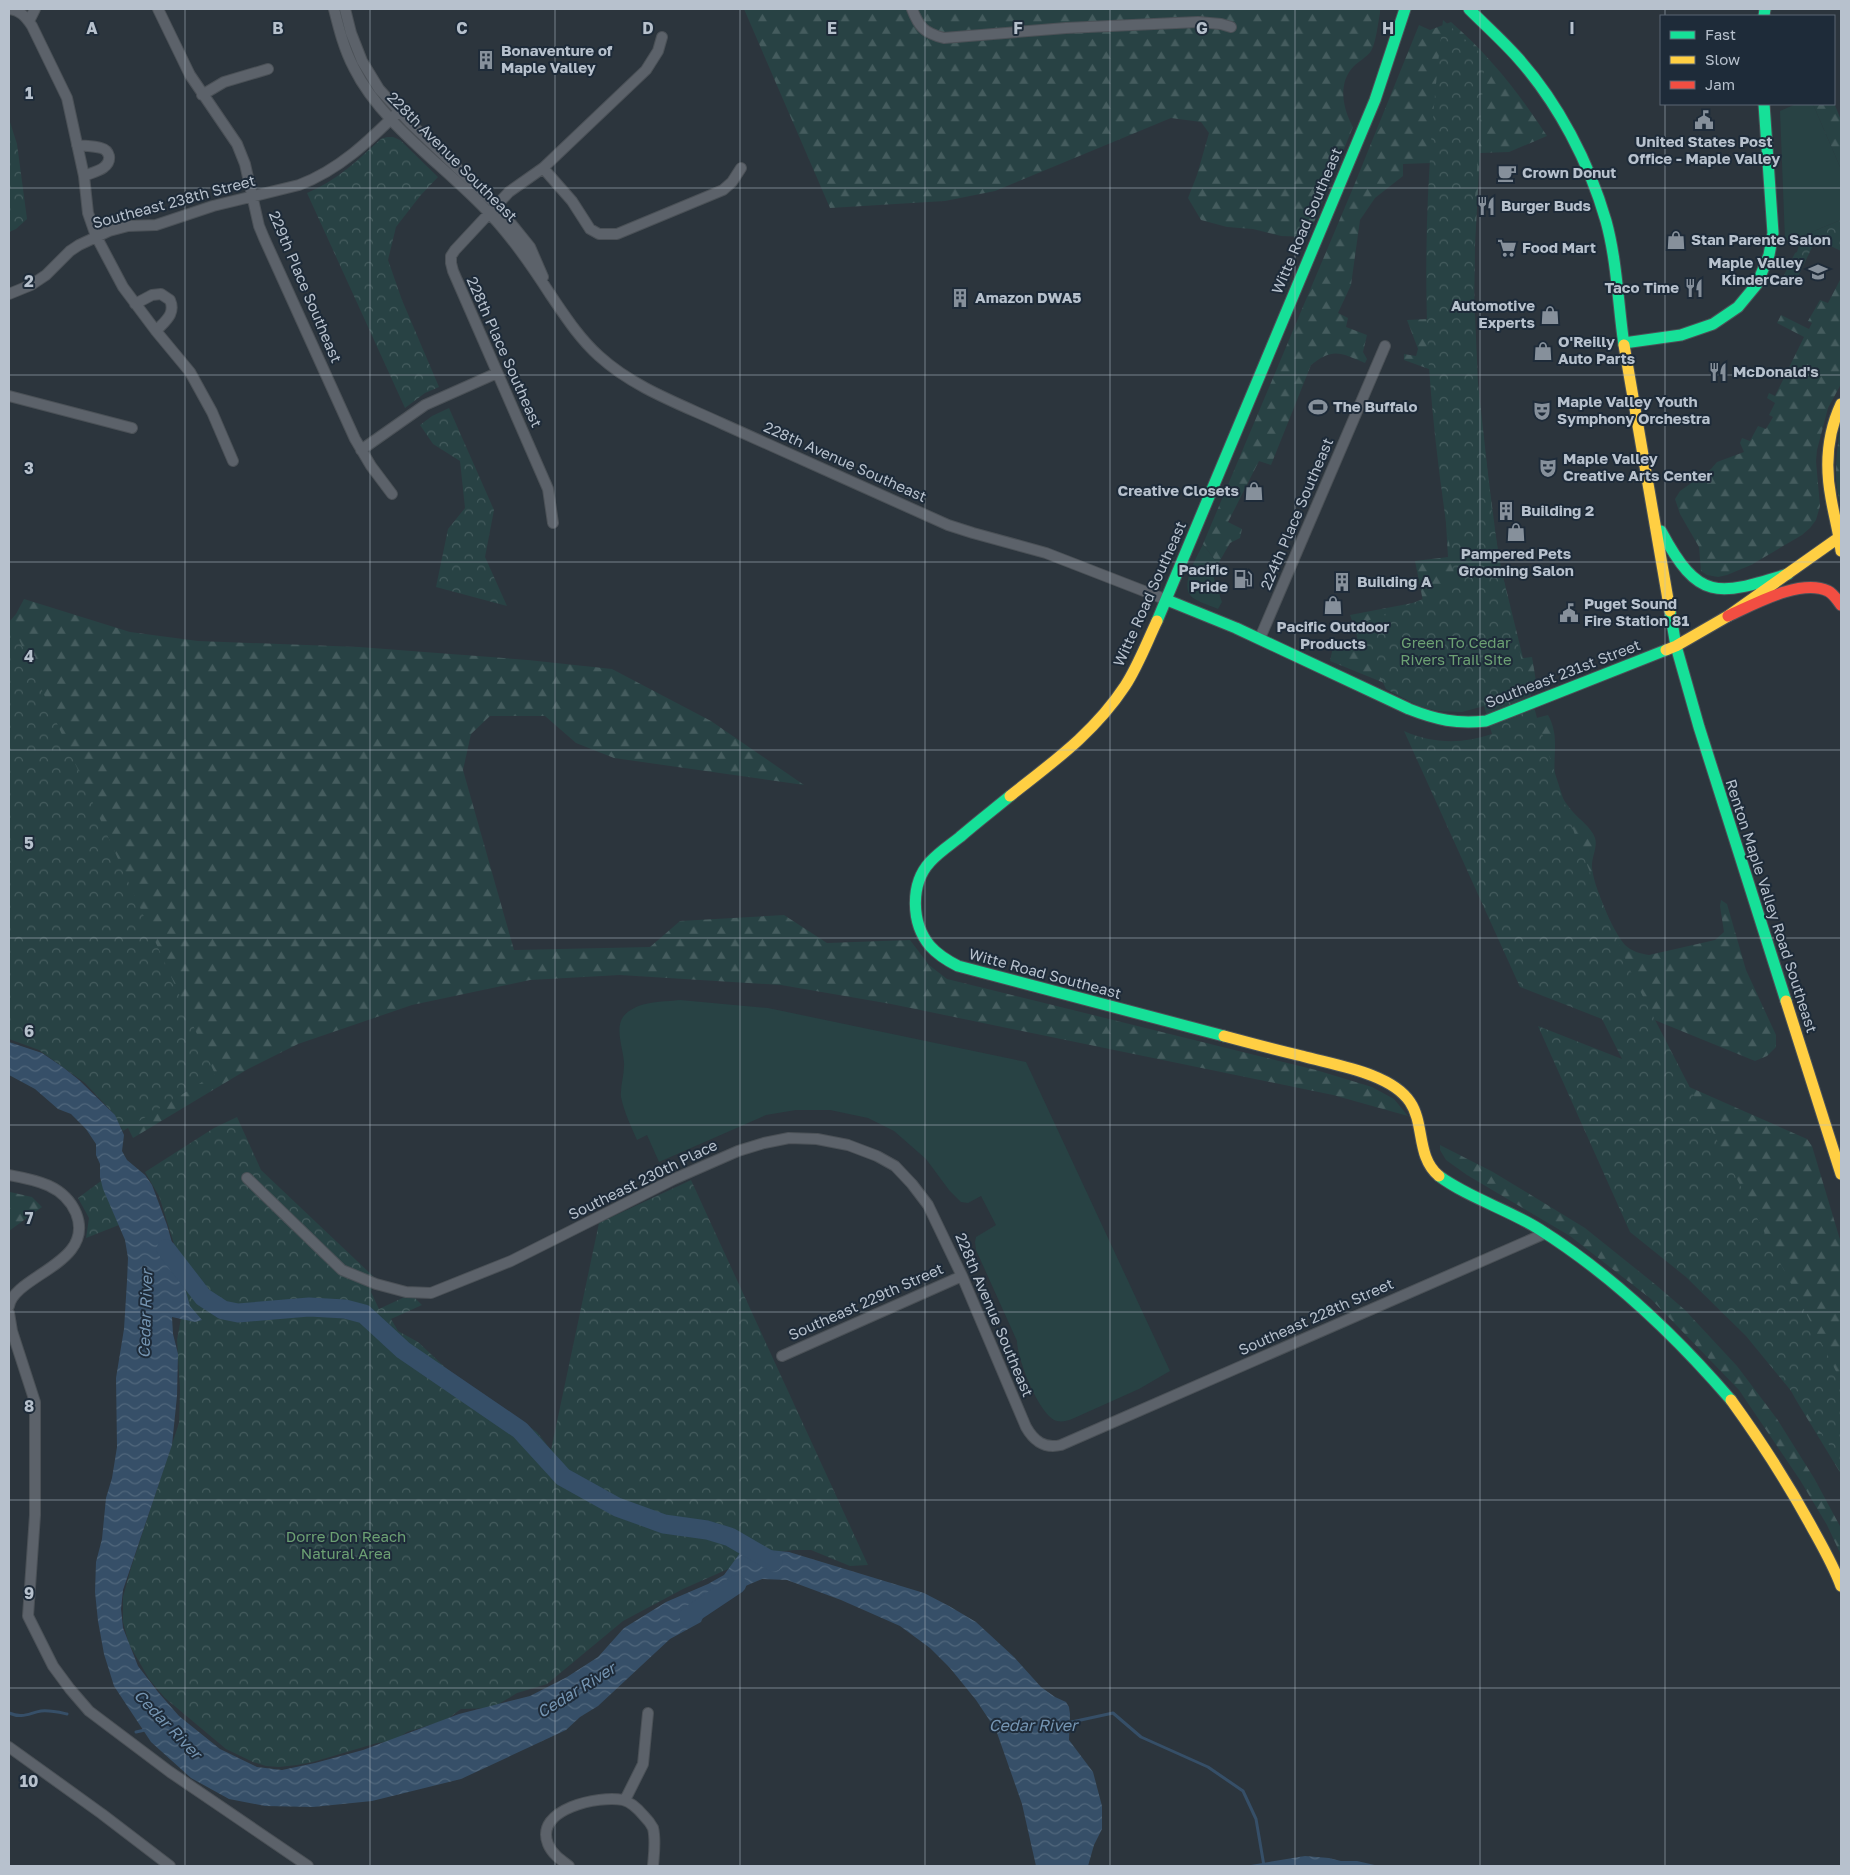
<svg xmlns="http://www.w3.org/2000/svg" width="1850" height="1875" font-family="'Golos Text',sans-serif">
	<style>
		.grass { fill: #284244 }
		.forest { fill: url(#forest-firs) }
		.park { fill: url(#park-crowns) }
		.water { fill: url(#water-waves) }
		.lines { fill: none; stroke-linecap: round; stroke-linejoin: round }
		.stream { stroke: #364f68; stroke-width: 3 }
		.river { stroke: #364f68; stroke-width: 19 }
		.street-casing { stroke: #4b5157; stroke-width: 12 }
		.fast-casing { stroke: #4b5157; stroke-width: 13 }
		.slow-casing { stroke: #4b5157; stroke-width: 13 }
		.jam-casing { stroke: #4b5157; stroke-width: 13 }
		.street { stroke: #5c626a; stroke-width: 10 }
		.fast { stroke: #16e098; stroke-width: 11 }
		.slow { stroke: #ffcf43; stroke-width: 11 }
		.jam { stroke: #f24e42; stroke-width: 11 }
		.grid { fill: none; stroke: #b7c1cd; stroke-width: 1; stroke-opacity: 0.55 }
		.labels { text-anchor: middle; stroke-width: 4; stroke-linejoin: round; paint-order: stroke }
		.poi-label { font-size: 15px; font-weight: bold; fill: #b7c1cd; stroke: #1e2b39; text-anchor: start }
		.street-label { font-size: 15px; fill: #b7c1cd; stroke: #1e2b39 }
		.park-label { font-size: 15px; fill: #6ca073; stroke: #1e2b39 }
		.water-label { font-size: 16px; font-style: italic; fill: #7595b2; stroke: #1e2b39 }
		.grid-label { font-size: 16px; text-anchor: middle; font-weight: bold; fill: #b7c1cd; stroke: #1e2b39; stroke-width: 4; stroke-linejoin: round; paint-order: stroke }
	</style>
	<defs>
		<pattern id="forest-firs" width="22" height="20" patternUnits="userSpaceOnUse" patternTransform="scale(1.25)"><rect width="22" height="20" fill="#284244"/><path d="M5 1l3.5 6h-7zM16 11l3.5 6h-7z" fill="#455c5e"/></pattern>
		<pattern id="park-crowns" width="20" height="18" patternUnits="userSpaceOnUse" patternTransform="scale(1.25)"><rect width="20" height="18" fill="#284244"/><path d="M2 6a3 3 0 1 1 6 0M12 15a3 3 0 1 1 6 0" fill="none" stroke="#455c5e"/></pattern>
		<pattern id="water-waves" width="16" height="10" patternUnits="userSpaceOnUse" patternTransform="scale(1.25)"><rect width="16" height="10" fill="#364f68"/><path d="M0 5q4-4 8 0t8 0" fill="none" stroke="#51677c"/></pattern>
	</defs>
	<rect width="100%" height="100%" fill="#2c353d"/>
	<path class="grass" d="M1796,104H1813L1841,169V220L1802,236L1785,241L1780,111Z
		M1203,544L1218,564L1214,578L1222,602L1218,609C1211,606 1201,603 1193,598C1178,587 1197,557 1203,544Z
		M680,1000L768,1008L1026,1062L1170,1371L1139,1389L1072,1419C1067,1421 1062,1422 1057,1421C1039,1416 1017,1358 1017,1341L976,1250L975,1242L976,1237L996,1225L981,1196L968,1203L961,1202L949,1190L926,1159L894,1131L868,1118L830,1110H796L766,1115L659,1162L647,1135L637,1140C631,1126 624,1112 621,1097C620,1087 624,1076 624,1066C625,1052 614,1030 623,1017C635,1001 662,1002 680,1000Z"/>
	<path class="forest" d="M744,9H1380V13C1378,23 1376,43 1371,51C1367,57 1359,61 1354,66C1337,83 1343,109 1353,127L1308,237L1281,236L1253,229L1227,227L1201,220L1188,198L1197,175L1209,133L1201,122L1171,118L995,191L945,201L830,208Z
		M1451,22C1490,56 1519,93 1547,136L1509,152L1480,153L1475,245L1474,317L1477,390L1499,560L1523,658L1532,657L1536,681L1487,704L1441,706L1330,661L1333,647H1359L1356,632L1350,615L1423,601L1415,561L1448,557L1437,372L1404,360V354L1416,356L1418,349L1407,320L1428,319L1431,163L1403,164V176L1375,198L1360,220L1351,285L1338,313L1348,318L1346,327L1367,335L1363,352L1367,359L1365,363C1341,353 1333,347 1311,365L1271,465L1259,461L1228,522L1242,529L1240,538L1230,543L1218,564L1203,544L1353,188L1419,25L1430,30Z
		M1834,103L1841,120V169L1813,104Z
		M1841,278V384L1828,408L1817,450L1816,461L1820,506L1816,520L1810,528L1802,535L1751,565L1727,575L1718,577L1707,575L1701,571L1699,547L1680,514L1675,499L1680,491L1711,469L1717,462L1744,452L1740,443L1742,438L1750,441L1758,426L1766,429L1773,417L1769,415L1775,403L1767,398L1769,393L1775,396L1804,337L1777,323L1781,315L1809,329L1812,323L1808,321L1820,300L1828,303Z
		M1841,423V505C1832,480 1837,449 1841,423Z
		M24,599L130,632L198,641L359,647L528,660L612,669L711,721L804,785L614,758L576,743L545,716H490L471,734L463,770L514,950L650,947L680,921L784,915L827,943L910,940L929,965L947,979L1316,1070L1372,1087L1394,1099L1408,1116L1333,1095L891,1004L781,985L620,975L530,980L412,1005L298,1044L248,1069L133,1138L121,1114L9,622L16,614Z
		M1548,715C1561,738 1551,758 1556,782C1559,793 1565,803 1573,812C1580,820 1591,827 1595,838C1598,847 1591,858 1592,868C1594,887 1612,930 1625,945C1631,951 1641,954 1649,955L1715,940L1724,932L1720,906L1721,900L1727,904L1746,970L1776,1035V1047L1767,1056L1755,1061L1630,1010L1525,721Z
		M1662,1075L1807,1139L1812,1146L1841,1243V1474L1796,1400L1778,1367Z
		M1440,1145L1493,1172L1585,1228L1656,1285L1685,1310L1737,1366L1777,1419L1814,1478L1841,1528V1555L1827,1525L1800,1480L1739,1390L1651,1299L1570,1236L1467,1175L1446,1160L1440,1150Z
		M10,1192L32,1197L42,1207L9,1231V1193Z"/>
	<path class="park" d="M1443,20L1485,57L1475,198L1474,292L1478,383L1493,520L1501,568L1521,658L1537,718L1575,835L1621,949L1635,981L1841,1381V1462L1792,1392L1746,1336L1686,1277L1630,1232L1538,1026L1622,1059L1602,1019L1520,987L1404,731C1433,744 1463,744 1492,734L1484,706L1462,712L1438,711L1419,706L1386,689L1357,625L1456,586C1444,513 1434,441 1429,368C1422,251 1429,135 1443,20Z
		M9,119L17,144L27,219L16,229L9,232Z
		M387,137H393L400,140L438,177L420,196L396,227L388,260L402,300L439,387L425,393L405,408L307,193C336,181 358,160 381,139Z
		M1841,220V251L1816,239L1794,285L1782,279L1795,253L1797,252L1802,236Z
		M449,408L494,510L485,557L507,606L436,587L448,529L465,508L460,461L433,444L420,425L432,416Z
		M9,617L215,1074L123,1131L113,1113L85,1083L39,1050L9,1039Z
		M237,1117L261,1170L375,1278L371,1292L379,1309L411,1294L422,1305L391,1319L398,1331L418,1342L450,1372L468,1392L483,1402L510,1414L537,1432L551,1450L599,1223L691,1180L868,1565L850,1566L811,1550H795L764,1553L683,1589L623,1621L547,1684L517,1693L492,1708L461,1709L446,1720L407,1732L394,1741L377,1743L313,1762L297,1765L279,1767L266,1766L253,1762L226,1749L165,1698L149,1679L129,1644L123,1622V1597L131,1568L179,1423L180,1390L177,1340L187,1285L159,1196L145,1172L214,1128Z
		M101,1181L119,1225L86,1238L89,1218L78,1198Z"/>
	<path class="water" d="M9,1042L42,1053L64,1068L79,1080L115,1115L124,1135L122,1151L127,1160L145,1175L152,1185L167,1225L190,1306L202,1320L195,1322L172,1317L173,1334L178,1354L177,1396L172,1445L123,1590L121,1609L123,1628L138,1666L158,1692L179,1716L220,1749L257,1767L282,1770L315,1763L363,1750L459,1714L530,1696L567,1677L598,1657L624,1628L666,1602L708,1584L724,1575L740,1553L769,1550L789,1552L924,1593L949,1606L976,1622L1014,1657L1041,1687L1055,1697L1066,1702L1069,1707L1070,1714L1069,1740L1093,1772L1102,1806V1829L1094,1845L1088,1866H1036L1022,1804L996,1730L976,1700L950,1668L930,1648L900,1626L841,1600L787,1580L762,1579L710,1601L701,1622L670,1639L598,1706L580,1717L566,1730L461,1779L372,1801L313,1807L265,1806L229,1799L191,1778L151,1742L114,1686L104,1654L98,1621L95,1592L96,1562L102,1539L106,1498L112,1478L117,1447L116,1378L124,1329L127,1281L128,1258L125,1240L103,1189L100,1177V1164L96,1155V1144L86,1129L71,1114L58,1109L35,1089L9,1075Z
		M1305,1856L1329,1858L1341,1861H1357L1379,1866H1245Z"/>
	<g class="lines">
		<path class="stream" d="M9,1713C23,1719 29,1713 41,1711C50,1710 58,1712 67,1714
			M1067,1723L1113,1713L1141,1737L1208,1767L1243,1791L1256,1819L1264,1866
			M136,1732L145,1730"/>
		<path class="river" d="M166,1249L203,1297L223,1310L238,1313L309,1307L345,1309L364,1314L403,1350L520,1430L563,1477L617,1507L664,1524L707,1530L730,1537L773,1562
			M689,1616L737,1584"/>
		<g class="street-casing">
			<path id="street" d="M9,9C20,10 26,17 32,26L67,98L84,176L88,213L96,236L123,287L156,331L190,372L212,412L233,461
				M158,9L190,75L237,144L245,164L259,226L264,238L355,439L371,466L392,494
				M334,9C339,29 344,49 354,68C382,125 447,167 490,214C513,238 532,266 550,294C565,316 579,338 599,356C634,388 680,404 723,424C798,458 873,491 948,525L973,533L1046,553L1167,600
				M345,9L351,33L362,61L379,89L410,123L497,206L530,247L543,277
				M912,9C919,27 924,33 944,38L1066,28L1198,22L1221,24L1231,27
				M29,21L35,9
				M202,95L224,82L268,69
				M77,145C85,146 94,146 101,148C105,149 108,152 109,156C111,169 93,172 84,176
				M543,168L572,201L590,229L599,234H617L723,190L732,182L741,168
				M9,294L31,285L46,275L70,251L79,245L109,231L128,226L156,225L213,206L299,185C339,170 369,141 399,111
				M135,304L152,295L161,294L170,300C176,314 165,321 156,331
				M9,396L132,428
				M361,450L425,405L497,373
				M553,523L548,489L453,271L451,263V256L455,250L509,192L543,168L646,70L658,51L662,37
				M1260,638L1385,346
				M9,1175C36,1180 64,1185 76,1213C96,1263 15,1275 9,1306
				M247,1178L342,1270L376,1284L406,1292L431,1293L511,1261L674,1179L738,1151L764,1143L789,1138L817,1139L848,1145L877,1156L895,1166L912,1184L928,1205L962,1276L1026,1427C1034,1441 1044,1449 1061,1445L1546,1233
				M9,1313L12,1331L35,1402V1515L28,1616L53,1666L70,1689L89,1711L170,1772L308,1866
				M782,1356L962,1276
				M9,1747L102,1814L170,1866
				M625,1800L643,1764L648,1713
				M569,1866C561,1860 552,1854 548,1844C534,1809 599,1795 623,1800C631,1802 639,1810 644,1816C647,1819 651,1824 653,1828C656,1840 654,1854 653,1866"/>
		</g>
		<g class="fast-casing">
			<path id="fast" d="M1469,9C1485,25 1503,41 1518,58C1558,103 1589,162 1606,221C1617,261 1618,304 1624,345
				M1764,16L1765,9
				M1624,343L1681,335L1713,324L1738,307L1757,284L1769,255L1773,233L1764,104
				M1661,531C1699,602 1717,596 1788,574
				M1167,600L1236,628L1409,709C1437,720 1456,724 1486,721L1666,650
				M1670,611L1676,646L1699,727L1786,1001
				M1157,621L1375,100L1405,9
				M1010,796C993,810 976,823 960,837C950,845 939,852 930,862C910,884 911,923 930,946C938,955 948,961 958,966L1224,1036
				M1439,1176C1469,1198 1507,1209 1539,1229C1612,1275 1675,1335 1731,1400"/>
		</g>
		<g class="slow-casing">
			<path id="slow" d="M1624,345L1670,611
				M1841,404C1827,434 1825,466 1831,498C1834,516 1839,533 1841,551
				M1666,650L1676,646L1728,616L1841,536
				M1010,796C1053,762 1094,733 1125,686C1138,666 1147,642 1157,621
				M1786,1001L1841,1174
				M1224,1036C1250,1043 1276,1050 1302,1056C1334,1065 1391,1073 1410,1102C1425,1124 1416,1157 1439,1176
				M1731,1400C1760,1440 1786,1480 1810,1524C1821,1544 1833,1564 1841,1586"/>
		</g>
		<g class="jam-casing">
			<path id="jam" d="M1728,616C1753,605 1800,578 1828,591C1834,594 1837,600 1841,605"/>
		</g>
		<use href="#street" class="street"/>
		<use href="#fast" class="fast"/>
		<use href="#slow" class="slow"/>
		<use href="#jam" class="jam"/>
	</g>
	<path class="grid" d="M185,9V1866M370,9V1866M555,9V1866M740,9V1866M925,9V1866M1110,9V1866M1295,9V1866M1480,9V1866M1665,9V16M1665,104V1866M9,188H1841M9,375H1841M9,562H1841M9,750H1841M9,938H1841M9,1125H1841M9,1312H1841M9,1500H1841M9,1688H1841"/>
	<defs>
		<g id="building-bare" transform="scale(1.5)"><path d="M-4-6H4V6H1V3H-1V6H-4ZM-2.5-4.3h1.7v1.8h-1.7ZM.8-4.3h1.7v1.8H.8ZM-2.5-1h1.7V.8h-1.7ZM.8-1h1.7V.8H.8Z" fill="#86909b" stroke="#1e2b39" stroke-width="2.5" paint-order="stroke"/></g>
		<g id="civic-bare" transform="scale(1.5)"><path d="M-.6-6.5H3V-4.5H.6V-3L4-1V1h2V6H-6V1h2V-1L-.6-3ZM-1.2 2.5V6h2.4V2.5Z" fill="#86909b" stroke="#1e2b39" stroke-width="2.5" paint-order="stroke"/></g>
		<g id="cafe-bare" transform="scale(1.5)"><path d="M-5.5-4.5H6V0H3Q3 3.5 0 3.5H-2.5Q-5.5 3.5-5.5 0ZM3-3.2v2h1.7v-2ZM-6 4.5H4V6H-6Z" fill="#86909b" stroke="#1e2b39" stroke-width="2.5" paint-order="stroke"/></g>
		<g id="restaurant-bare" transform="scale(1.5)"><path d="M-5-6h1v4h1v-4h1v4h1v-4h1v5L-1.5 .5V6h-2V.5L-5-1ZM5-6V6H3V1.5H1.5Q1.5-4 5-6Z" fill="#86909b" stroke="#1e2b39" stroke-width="2.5" paint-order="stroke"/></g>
		<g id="shop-bare" transform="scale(1.5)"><path d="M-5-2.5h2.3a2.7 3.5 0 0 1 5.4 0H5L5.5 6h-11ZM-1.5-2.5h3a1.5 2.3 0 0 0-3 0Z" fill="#86909b" stroke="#1e2b39" stroke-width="2.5" paint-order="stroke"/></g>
		<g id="supermarket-bare" transform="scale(1.5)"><path d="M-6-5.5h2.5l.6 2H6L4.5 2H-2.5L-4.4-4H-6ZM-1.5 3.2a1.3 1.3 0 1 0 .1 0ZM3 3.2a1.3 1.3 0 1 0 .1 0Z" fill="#86909b" stroke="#1e2b39" stroke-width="2.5" paint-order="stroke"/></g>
		<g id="school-bare" transform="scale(1.5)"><path d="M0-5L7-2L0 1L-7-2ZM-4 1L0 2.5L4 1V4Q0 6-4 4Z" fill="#86909b" stroke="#1e2b39" stroke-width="2.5" paint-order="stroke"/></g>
		<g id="stadium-bare" transform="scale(1.5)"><path d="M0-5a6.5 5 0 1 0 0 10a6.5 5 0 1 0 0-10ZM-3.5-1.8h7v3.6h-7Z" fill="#86909b" stroke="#1e2b39" stroke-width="2.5" paint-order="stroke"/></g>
		<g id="theatre-bare" transform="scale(1.5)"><path d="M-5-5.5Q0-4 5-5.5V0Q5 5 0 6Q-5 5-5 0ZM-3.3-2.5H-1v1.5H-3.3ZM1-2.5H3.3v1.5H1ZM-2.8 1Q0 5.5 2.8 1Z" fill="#86909b" stroke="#1e2b39" stroke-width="2.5" paint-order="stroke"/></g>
		<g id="fuel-bare" transform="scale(1.5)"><path d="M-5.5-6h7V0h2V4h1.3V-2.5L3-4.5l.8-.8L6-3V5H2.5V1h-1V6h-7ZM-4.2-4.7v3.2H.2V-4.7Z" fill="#86909b" stroke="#1e2b39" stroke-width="2.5" paint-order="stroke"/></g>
	</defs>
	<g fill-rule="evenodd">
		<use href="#building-bare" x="486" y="60"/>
		<use href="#civic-bare" x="1704" y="120"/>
		<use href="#cafe-bare" x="1507" y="173"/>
		<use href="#restaurant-bare" x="1486" y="206"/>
		<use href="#shop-bare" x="1676" y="240"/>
		<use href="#supermarket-bare" x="1507" y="248"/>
		<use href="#school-bare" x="1818" y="272"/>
		<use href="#restaurant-bare" x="1694" y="288"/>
		<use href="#building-bare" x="960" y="298"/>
		<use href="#shop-bare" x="1550" y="315"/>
		<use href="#shop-bare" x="1543" y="351"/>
		<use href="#restaurant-bare" x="1718" y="372"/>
		<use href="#stadium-bare" x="1318" y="407"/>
		<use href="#theatre-bare" x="1542" y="411"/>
		<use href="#theatre-bare" x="1548" y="468"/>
		<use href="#shop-bare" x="1254" y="491"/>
		<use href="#building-bare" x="1506" y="511"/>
		<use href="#shop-bare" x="1516" y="532"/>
		<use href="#fuel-bare" x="1243" y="579"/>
		<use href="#building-bare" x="1342" y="582"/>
		<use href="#shop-bare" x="1333" y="605"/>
		<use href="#civic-bare" x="1569" y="613"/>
	</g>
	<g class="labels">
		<g class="poi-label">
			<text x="501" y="56">Bonaventure of<tspan x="501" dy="17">Maple Valley</tspan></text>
			<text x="1704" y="147" text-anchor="middle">United States Post<tspan x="1704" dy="17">Office - Maple Valley</tspan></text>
			<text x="1522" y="178">Crown Donut</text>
			<text x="1501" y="211">Burger Buds</text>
			<text x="1691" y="245">Stan Parente Salon</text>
			<text x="1522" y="253">Food Mart</text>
			<text x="1803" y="268" text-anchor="end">Maple Valley<tspan x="1803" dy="17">KinderCare</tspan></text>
			<text x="1679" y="293" text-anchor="end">Taco Time</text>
			<text x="975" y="303">Amazon DWA5</text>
			<text x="1535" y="311" text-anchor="end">Automotive<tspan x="1535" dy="17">Experts</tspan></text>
			<text x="1558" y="347">O'Reilly<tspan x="1558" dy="17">Auto Parts</tspan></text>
			<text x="1733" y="377">McDonald's</text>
			<text x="1557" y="407">Maple Valley Youth<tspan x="1557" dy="17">Symphony Orchestra</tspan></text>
			<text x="1333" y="412">The Buffalo</text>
			<text x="1563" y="464">Maple Valley<tspan x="1563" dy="17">Creative Arts Center</tspan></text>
			<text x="1239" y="496" text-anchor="end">Creative Closets</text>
			<text x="1521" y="516">Building 2</text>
			<text x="1516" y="559" text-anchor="middle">Pampered Pets<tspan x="1516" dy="17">Grooming Salon</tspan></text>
			<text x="1228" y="575" text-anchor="end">Pacific<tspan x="1228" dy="17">Pride</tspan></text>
			<text x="1357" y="587">Building A</text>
			<text x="1584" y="609">Puget Sound<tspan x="1584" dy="17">Fire Station 81</tspan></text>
			<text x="1333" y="632" text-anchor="middle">Pacific Outdoor<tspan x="1333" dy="17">Products</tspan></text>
		</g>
		<g class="street-label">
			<text transform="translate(452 157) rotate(45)" y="5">228th Avenue Southeast</text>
			<text transform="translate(174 202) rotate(-15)" y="5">Southeast 238th Street</text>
			<text transform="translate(1307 221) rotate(-67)" y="5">Witte Road Southeast</text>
			<text transform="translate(305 287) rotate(67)" y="5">229th Place Southeast</text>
			<text transform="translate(504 352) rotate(66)" y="5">228th Place Southeast</text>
			<text transform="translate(845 462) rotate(24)" y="5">228th Avenue Southeast</text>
			<text transform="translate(1297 514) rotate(-67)" y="5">224th Place Southeast</text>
			<text transform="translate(1150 594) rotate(-66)" y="5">Witte Road Southeast</text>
			<text transform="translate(1563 674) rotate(-21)" y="5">Southeast 231st Street</text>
			<text transform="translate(1771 906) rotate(72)" y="5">Renton Maple Valley Road Southeast</text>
			<text transform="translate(1045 974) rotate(15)" y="5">Witte Road Southeast</text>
			<text transform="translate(643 1180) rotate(-26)" y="5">Southeast 230th Place</text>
			<text transform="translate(866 1302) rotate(-24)" y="5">Southeast 229th Street</text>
			<text transform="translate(994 1315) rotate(67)" y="5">228th Avenue Southeast</text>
			<text transform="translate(1316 1317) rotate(-24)" y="5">Southeast 228th Street</text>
		</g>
		<g class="park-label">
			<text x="1456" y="648">Green To Cedar<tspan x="1456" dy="17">Rivers Trail Site</tspan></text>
			<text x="346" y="1542">Dorre Don Reach<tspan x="346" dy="17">Natural Area</tspan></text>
		</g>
		<g class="water-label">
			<text transform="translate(145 1314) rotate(-88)" y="6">Cedar River</text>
			<text transform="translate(576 1690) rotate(-32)" y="6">Cedar River</text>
			<text transform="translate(168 1724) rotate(46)" y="6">Cedar River</text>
			<text x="1033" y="1731">Cedar River</text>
		</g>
	</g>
	<g class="grid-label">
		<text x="92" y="34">A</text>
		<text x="278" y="34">B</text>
		<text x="462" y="34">C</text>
		<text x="648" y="34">D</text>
		<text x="832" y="34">E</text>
		<text x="1018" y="34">F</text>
		<text x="1202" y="34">G</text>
		<text x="1388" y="34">H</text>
		<text x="1572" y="34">I</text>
		<text x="29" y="99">1</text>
		<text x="29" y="287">2</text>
		<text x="29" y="474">3</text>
		<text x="29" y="662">4</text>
		<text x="29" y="849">5</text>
		<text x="29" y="1037">6</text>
		<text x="29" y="1224">7</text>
		<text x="29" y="1412">8</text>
		<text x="29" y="1599">9</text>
		<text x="29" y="1787">10</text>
	</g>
	<rect width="1850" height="1875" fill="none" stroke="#b7c1cd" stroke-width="20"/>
	<rect x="1660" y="15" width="175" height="90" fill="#1e2b39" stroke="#5b6774"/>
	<rect x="1670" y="31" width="25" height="8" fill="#16e098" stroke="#5b6774"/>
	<text x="1705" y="40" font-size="15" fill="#b7c1cd">Fast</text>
	<rect x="1670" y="56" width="25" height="8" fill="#ffcf43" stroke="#5b6774"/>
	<text x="1705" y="65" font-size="15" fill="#b7c1cd">Slow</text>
	<rect x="1670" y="81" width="25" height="8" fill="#f24e42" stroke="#5b6774"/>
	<text x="1705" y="90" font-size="15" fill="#b7c1cd">Jam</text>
</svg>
